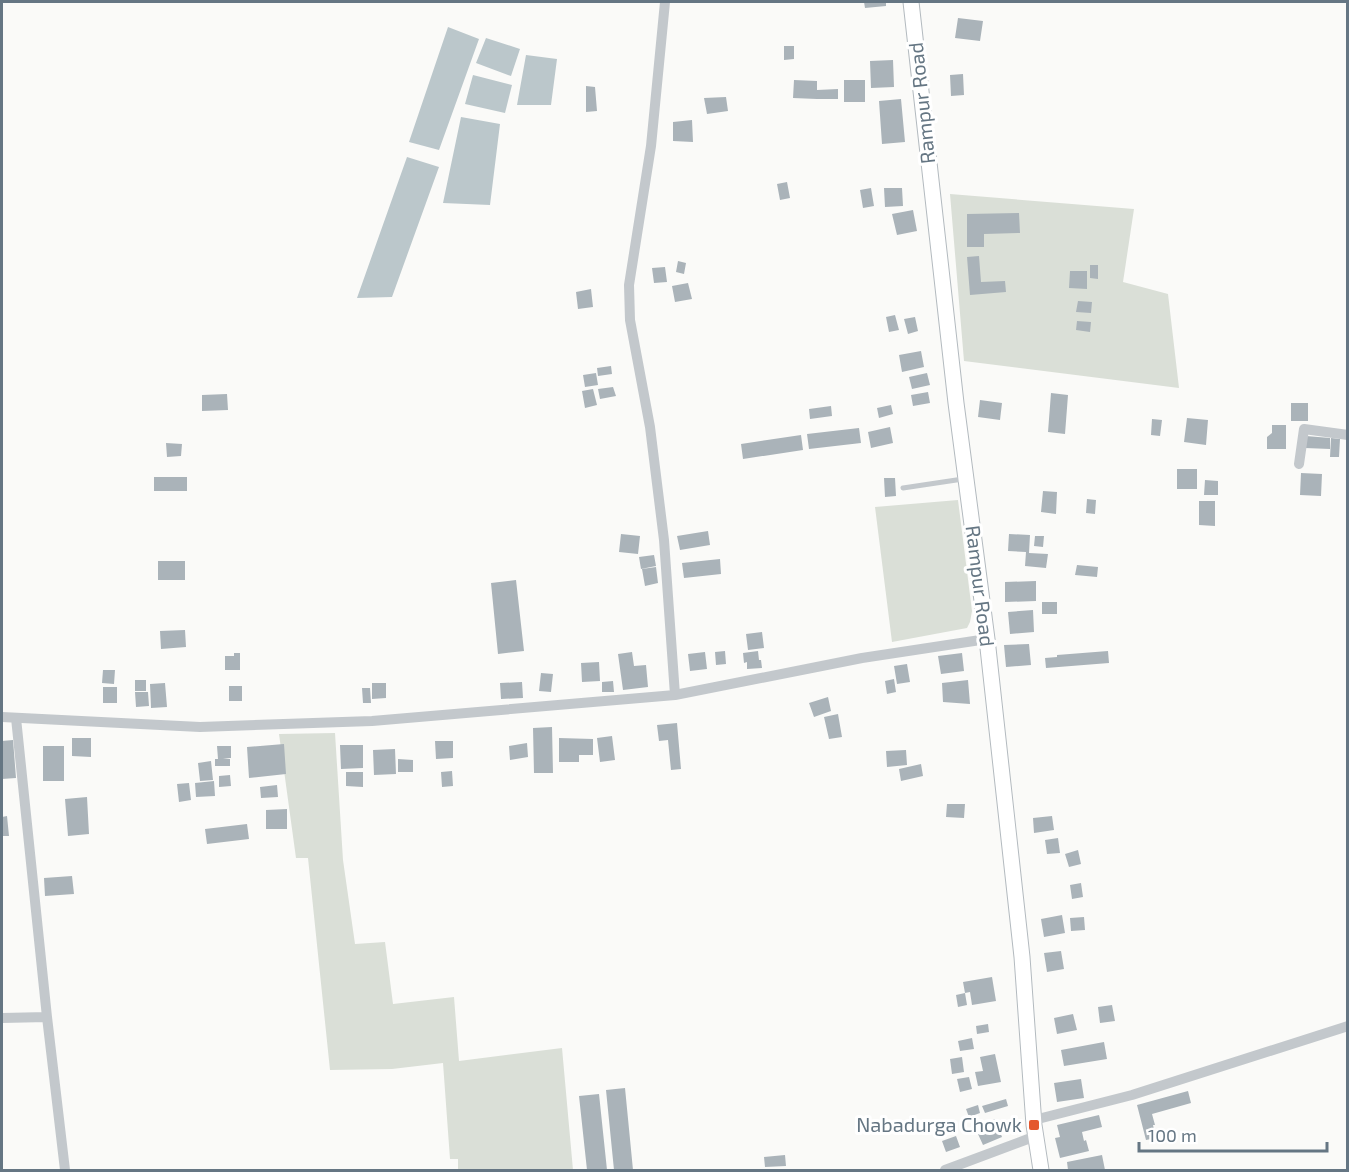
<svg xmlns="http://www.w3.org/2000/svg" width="1349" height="1172" font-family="'Exo 2',sans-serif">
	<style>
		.green { fill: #dadfd7 }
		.water { fill: #bbc7cb }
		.building { fill: #aab3b9 }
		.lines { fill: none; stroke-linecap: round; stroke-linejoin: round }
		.secondary-casing { stroke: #b3babf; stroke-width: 17 }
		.lane { stroke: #c3c8cc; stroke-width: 5 }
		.street { stroke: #c3c8cc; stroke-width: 10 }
		.secondary { stroke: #fff; stroke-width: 15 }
		.poi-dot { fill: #e4572e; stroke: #fff; stroke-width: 2 }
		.labels { text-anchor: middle; stroke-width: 6; stroke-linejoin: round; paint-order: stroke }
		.street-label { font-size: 20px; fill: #657683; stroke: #fff }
		.poi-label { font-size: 20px; fill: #657683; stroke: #fff; text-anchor: end }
	</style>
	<rect width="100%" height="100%" fill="#fafaf8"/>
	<path class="green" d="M950,194L1134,209L1123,282L1168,294L1179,388L964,361Z
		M958,500L972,611L970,622L967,628L892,642L875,507Z
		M335,733L343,860L355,944L385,942L393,1004L454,997L459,1061L562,1048L573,1170H458V1159H450L443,1063L392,1069L330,1070L308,858H296L279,734Z"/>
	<path class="water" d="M448,27L479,39L439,150L409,142Z
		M486,38L520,49L511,76L476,63Z
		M526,55L557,59L551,105H517Z
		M473,75L512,85L505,113L465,104Z
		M461,117L500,124L490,205L443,203Z
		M407,157L439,167L392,297L357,298Z"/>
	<path class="building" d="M864,2H886V6L865,8Z
		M958,18L983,21L980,41L955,38Z
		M784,46H794V59L784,60Z
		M893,60L894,87L871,88L870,61Z
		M963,74L964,95L951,96L950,75Z
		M794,80L817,81V99L793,98Z
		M844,80H865V102H844Z
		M586,86L595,87L597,111L586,112Z
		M838,89V99H817V90Z
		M726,97L728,111L707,114L704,98Z
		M901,99L905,142L882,144L879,101Z
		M692,120L693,142L673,141V122Z
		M787,182L790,198L780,200L777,184Z
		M871,188L874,206L863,208L860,190Z
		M884,188H902L903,206L885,207Z
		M913,210L917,231L897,235L892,214Z
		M1019,213L1020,233L984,234V247H967V214Z
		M979,256L981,282L1005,281L1006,292L970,295L967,257Z
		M678,261L686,263L684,274L676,272Z
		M1090,265H1098V279L1090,278Z
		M665,267L667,282L654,283L652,268Z
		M1070,271H1087V289L1069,288Z
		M688,283L692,299L675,302L672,286Z
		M591,289L593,307L578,309L576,292Z
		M1078,301L1092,302L1091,313L1076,312Z
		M895,315L899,330L889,332L886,317Z
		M915,317L918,331L908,334L904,319Z
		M1077,321L1091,322L1090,332L1076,330Z
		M921,351L924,367L902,372L899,355Z
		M611,366L612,374L598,376L597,368Z
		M596,373L598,385L585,387L583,375Z
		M927,373L930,385L912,389L909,377Z
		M613,387L616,396L600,399L598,389Z
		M593,389L597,405L585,408L582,391Z
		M928,392L930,403L913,406L911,395Z
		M1051,393L1068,395L1065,434L1048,432Z
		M227,394L228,410L202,411V395Z
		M980,400L1002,403L1000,420L978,417Z
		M1291,403H1308V421H1291Z
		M891,405L893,414L879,418L877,408Z
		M831,406L832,416L810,419L809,409Z
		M1187,418L1208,420L1206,445L1184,442Z
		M1152,419L1162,420L1160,436L1151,435Z
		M1272,425H1286V449H1267V437L1272,433Z
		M890,427L893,443L871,448L868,432Z
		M859,428L861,443L809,449L807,434Z
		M801,435L803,450L743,459L741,444Z
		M1306,436L1330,438V449L1305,448Z
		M1331,438L1340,439L1339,457H1330Z
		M166,443L182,444L181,456L167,457Z
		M1177,469H1197V489H1177Z
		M1301,473L1322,474L1321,496L1300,495Z
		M154,477H187V491H154Z
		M884,478H895L896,496L885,497Z
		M1205,480L1218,481V495H1204Z
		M1043,491L1057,492L1056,514L1041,512Z
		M1087,499L1096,500L1095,514L1086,513Z
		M1199,501H1215V526L1199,525Z
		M708,531L710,545L680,550L677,536Z
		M621,534L640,536L638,554L619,552Z
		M1009,534L1030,535L1029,553L1048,554L1046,568L1025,566L1026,552L1008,551Z
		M1035,536H1044L1043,547L1034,546Z
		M654,555L656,566L641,569L639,557Z
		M720,559L721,574L684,578L682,563Z
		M158,561H185V580H158Z
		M1077,565L1098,567L1097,577L1075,575Z
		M656,567L658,583L645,586L642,569Z
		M516,580L524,651L498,654L491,583Z
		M1036,581V601L1005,602V582Z
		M1042,602H1057V614H1042Z
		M1033,610L1034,632L1010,634L1008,612Z
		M185,630L186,647L161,649L160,631Z
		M762,632L764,648L748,650L746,634Z
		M1029,644L1031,665L1006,667L1004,645Z
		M725,651L726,664L716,665L715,652Z
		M758,651L759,660H761L762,668L747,669V662L744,663L743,653Z
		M1108,651L1109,663L1046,668L1045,658L1057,657V655Z
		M632,652L634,666L646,665L648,687L623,690L618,654Z
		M705,652L707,669L690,671L688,654Z
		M234,653H240V670H225V656H234Z
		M962,653L964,671L941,674L938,656Z
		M599,662L600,681L582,682L581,663Z
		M907,664L910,682L897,684L894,666Z
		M103,670H115L114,684L102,683Z
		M541,673L553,674L551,692L539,691Z
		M894,679L896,692L887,694L885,681Z
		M135,680H146V691H135Z
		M968,680L970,704L943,702L942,683Z
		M613,681L614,692H602V682Z
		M522,682L523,698L501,699L500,683Z
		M165,683L167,707L151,708L150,684Z
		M372,683H386V698L372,699Z
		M229,686H242V701H229Z
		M103,687H117V703H103Z
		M362,688H370L371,703H363Z
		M135,692H148L149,706L136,707Z
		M828,697L831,711L814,717L809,703Z
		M838,714L842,737L829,739L824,717Z
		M677,723L681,769L671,770L668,740L659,741L657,725Z
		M552,727L553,773H534L533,728Z
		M612,736L615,760L600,762L597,738Z
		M72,738H91V757L72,756Z
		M559,738L593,739V755H579V762H559Z
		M13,740L16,778L2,779V741Z
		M435,741H453V758L436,759Z
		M527,743L528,757L510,760L509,746Z
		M284,744L286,774L249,778L247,747Z
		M340,745H363V768L341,769Z
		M43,746H64V781H43Z
		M217,746H231V758H223L230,759V766H215V759H218Z
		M395,749L396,774L374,775L373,750Z
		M906,750L907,765L887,767L886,751Z
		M398,759L413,760V772H398Z
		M211,761L213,780L200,781L198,763Z
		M921,764L923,776L901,781L899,769Z
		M452,771L453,786L442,787L441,772Z
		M346,772H363V787L346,786Z
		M230,775L231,786L219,787V776Z
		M214,781L215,796L196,797L195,783Z
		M189,783L191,800L179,802L177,784Z
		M277,785L278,797L261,798L260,787Z
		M87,797L89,834L68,836L65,799Z
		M947,804H965L964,818L946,817Z
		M287,809V829H266V810Z
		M7,816L9,836H2V817Z
		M1052,816L1054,830L1034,833L1033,818Z
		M247,824L249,839L207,844L205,829Z
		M1058,838L1060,853L1047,854L1045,840Z
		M1078,850L1081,864L1069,867L1065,854Z
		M72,876L74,894L45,896L44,878Z
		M1081,883L1083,897L1072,899L1070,885Z
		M1062,915L1065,933L1044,937L1041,919Z
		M1084,917L1085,930L1071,931L1070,918Z
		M1061,951L1064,969L1047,972L1044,953Z
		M992,977L996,1001L972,1005L970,992L965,993L963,982Z
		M965,993L967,1005L958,1007L956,995Z
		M1112,1005L1115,1021L1100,1023L1098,1007Z
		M1073,1014L1077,1030L1057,1034L1054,1018Z
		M988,1024L989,1032L977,1034L976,1026Z
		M972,1038L974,1049L960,1051L958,1041Z
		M1104,1042L1107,1059L1064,1066L1061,1050Z
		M995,1054L1001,1082L978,1086L975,1072L983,1071L980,1057Z
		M962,1057L964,1072L952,1074L950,1059Z
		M969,1077L972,1089L960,1092L957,1079Z
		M1081,1079L1084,1098L1057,1102L1054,1083Z
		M625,1088L633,1170H614L606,1090Z
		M1188,1091L1191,1103L1152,1114L1155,1125H1153L1156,1138L1146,1140L1137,1105Z
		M599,1094L607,1170H587L579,1096Z
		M1006,1099L1008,1106L985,1113L982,1106Z
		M978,1105L980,1113L969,1117L966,1109Z
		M1099,1115L1102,1127L1082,1132L1084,1141L1086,1140L1089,1151L1060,1158L1055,1138L1060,1137L1057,1125Z
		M995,1119L1002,1137L983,1145L978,1134L988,1130L986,1123Z
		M956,1136L960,1147L946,1152L942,1141Z
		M785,1155L786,1166L765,1167L764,1157Z
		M1102,1155L1105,1170H1068L1067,1162Z"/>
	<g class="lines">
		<g class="secondary-casing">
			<path id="secondary" d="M911,2L956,403L987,639L1022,957L1034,1125L1041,1170"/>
		</g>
		<path class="lane" d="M903,488L963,479"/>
		<path class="street" d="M665,2L651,146L629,285L630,320L650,427L664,540L675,695
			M1299,464L1304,429L1348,435
			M2,717L200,727L372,721L675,695L862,658L987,639
			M16,718L47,1017L65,1170
			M2,1018L47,1017
			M1034,1120L1132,1095L1348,1026
			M945,1170L1036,1136"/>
		<use href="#secondary" class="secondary"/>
	</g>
	<rect class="poi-dot" x="1028" y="1119" width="12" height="12" rx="3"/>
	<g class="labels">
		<g class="street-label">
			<text transform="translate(922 103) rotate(-96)" y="7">Rampur Road</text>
			<text transform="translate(980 586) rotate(83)" y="7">Rampur Road</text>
		</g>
		<g class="poi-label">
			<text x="1022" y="1132">Nabadurga Chowk</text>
		</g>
	</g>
	<rect width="1349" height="1172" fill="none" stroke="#657683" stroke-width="6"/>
	<path d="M1139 1142v9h188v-9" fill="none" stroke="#657683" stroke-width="3"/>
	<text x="1148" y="1142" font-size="18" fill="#657683" stroke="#ffffff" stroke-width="4.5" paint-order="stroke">100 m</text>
</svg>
